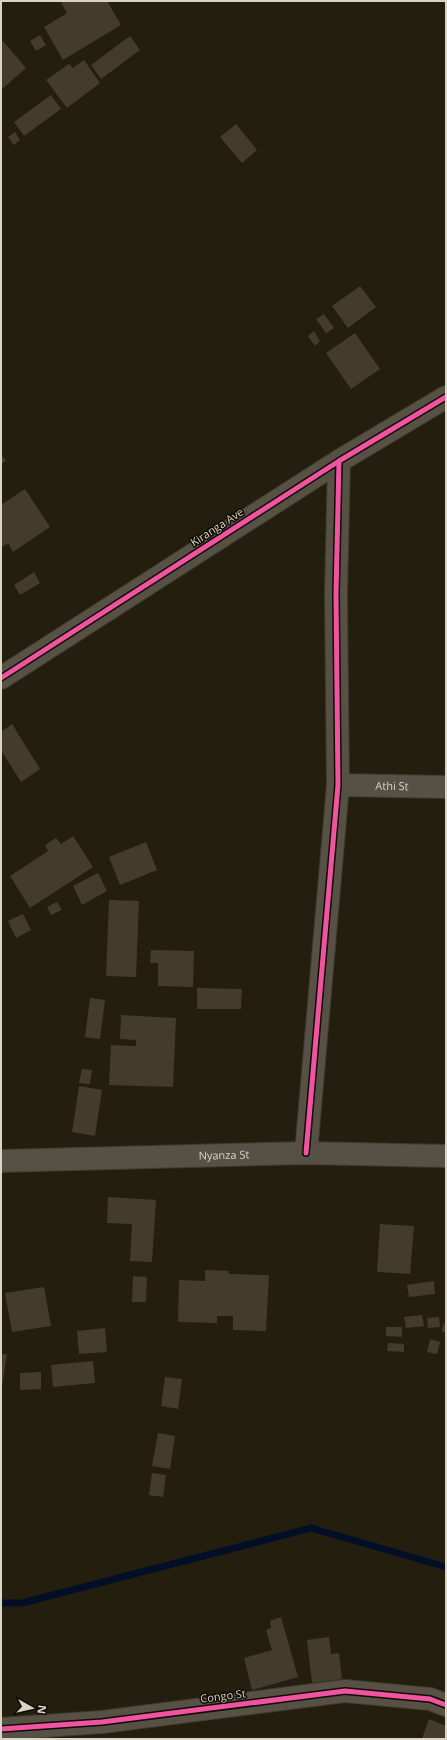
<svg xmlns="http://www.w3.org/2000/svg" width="447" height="1740" font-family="'Open Sans',sans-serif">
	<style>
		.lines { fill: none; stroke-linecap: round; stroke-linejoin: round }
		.stream { stroke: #030f27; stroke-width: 7 }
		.building { fill: #433c2d }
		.minor-casing { stroke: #3f3a2d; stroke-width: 24 }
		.minor { stroke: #575045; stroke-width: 22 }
		.cycleway-casing { stroke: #100c03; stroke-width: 8 }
		.cycleway { stroke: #f153a3; stroke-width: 5 }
		.labels { text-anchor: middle; stroke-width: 3; stroke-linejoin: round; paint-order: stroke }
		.street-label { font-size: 11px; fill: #dad4c4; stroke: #100c03 }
	</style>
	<rect width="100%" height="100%" fill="#241e0e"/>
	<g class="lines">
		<path class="stream" d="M1,1603H22L311,1528L446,1567"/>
	</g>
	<path class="building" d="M64,1H107L121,25L63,60L44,27L67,13L61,3Z
		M40,35L46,45L36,51L30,41Z
		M130,36L140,50L101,79L91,65Z
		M3,41L26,68L1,90V43Z
		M84,60L100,83L67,108L46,80L69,64L73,68Z
		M51,95L61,109L24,136L14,122Z
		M236,124L257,150L242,163L220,137Z
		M15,132L20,140L14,145L8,137Z
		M360,286L376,307L348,328L332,306Z
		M324,314L334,328L326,333L316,319Z
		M314,331L320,341L315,346L308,336Z
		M355,333L380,369L351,389L326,353Z
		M1,455L6,461L1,464Z
		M25,489L50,527L13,552L8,543L1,548V505Z
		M34,572L40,583L20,595L14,585Z
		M12,724L40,769L21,782L1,750V732Z
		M73,836L93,867L30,908L10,876L48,851L45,845L56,838L61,844Z
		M146,842L157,870L120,885L109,857Z
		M98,873L107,891L82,905L73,886Z
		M109,900L139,901L136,977L106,976Z
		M57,902L62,910L51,915L47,907Z
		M23,914L31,930L16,938L8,921Z
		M151,950L194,951L193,987L158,986V963H150Z
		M197,988L242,989L241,1009H197Z
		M90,998L105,1000L100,1039L85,1037Z
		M121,1015L176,1018L173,1087L109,1085L111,1045L136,1046V1040L120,1039Z
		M82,1069L92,1070L90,1084L79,1083Z
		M79,1086L102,1090L95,1136L72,1132Z
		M108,1197L156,1200L152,1262L130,1261L132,1224L107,1223Z
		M380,1224L414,1226L410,1274L377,1272Z
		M205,1270L229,1271V1274L269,1275L266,1331L233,1330V1316H217V1323L178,1322L179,1280L205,1281Z
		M133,1276L147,1277L146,1302H132Z
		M434,1281L435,1294L409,1297L407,1285Z
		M44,1287L51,1326L12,1332L5,1293Z
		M422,1315L424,1326L406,1328L404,1317Z
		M439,1317L440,1327L428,1328L427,1318Z
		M443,1324L446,1325V1332H442Z
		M386,1327H402V1337L386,1336Z
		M105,1328L107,1352L79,1354L77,1331Z
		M430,1339L440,1342L437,1354L427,1352Z
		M388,1343L404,1344V1352L387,1351Z
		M1,1354H7L2,1387H1Z
		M93,1361L95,1383L53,1387L51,1365Z
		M41,1372V1389L20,1390V1373Z
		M165,1377L182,1379L178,1409L161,1406Z
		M158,1433L175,1436L170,1469L152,1466Z
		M152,1473L166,1475L163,1497L149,1495Z
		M281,1617L298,1677L252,1690L244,1658L272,1650L266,1630L271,1628L270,1621Z
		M329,1637L331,1654L339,1653L342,1679L312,1683L307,1640Z
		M429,1719L446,1726V1739H422Z"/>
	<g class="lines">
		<g class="minor-casing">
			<g id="minor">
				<path d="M1,678L339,461L446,397"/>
				<path id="s1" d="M338,785L446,787"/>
				<path d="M306,1153L338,785L336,594L339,461"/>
				<path id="s2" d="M1,1161L306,1153L446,1156"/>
				<path d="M1,1729L102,1722L345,1691L430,1699L446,1705"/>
			</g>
		</g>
		<use href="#minor" class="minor"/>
		<g class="cycleway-casing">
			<path id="cycleway" d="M1,678L339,461L446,397
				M306,1153L338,785L336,594L339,461
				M1,1729L102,1722L345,1691L430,1699L446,1705"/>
		</g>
		<use href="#cycleway" class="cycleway"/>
	</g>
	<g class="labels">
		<g class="street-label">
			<text transform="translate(217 527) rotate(-33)" y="4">Kiranga Ave</text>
			<text dy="4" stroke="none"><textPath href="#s1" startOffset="54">Athi St</textPath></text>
			<text dy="4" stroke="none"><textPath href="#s2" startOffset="223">Nyanza St</textPath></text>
			<text transform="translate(223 1696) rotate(-7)" y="4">Congo St</text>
		</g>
	</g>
	<rect width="447" height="1740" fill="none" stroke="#dad4c4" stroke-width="4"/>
	<g transform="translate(32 1708) rotate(98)" stroke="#100c03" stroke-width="3" paint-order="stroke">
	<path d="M0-3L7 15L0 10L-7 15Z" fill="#dad4c4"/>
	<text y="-6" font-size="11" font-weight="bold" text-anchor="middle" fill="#dad4c4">N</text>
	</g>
</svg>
